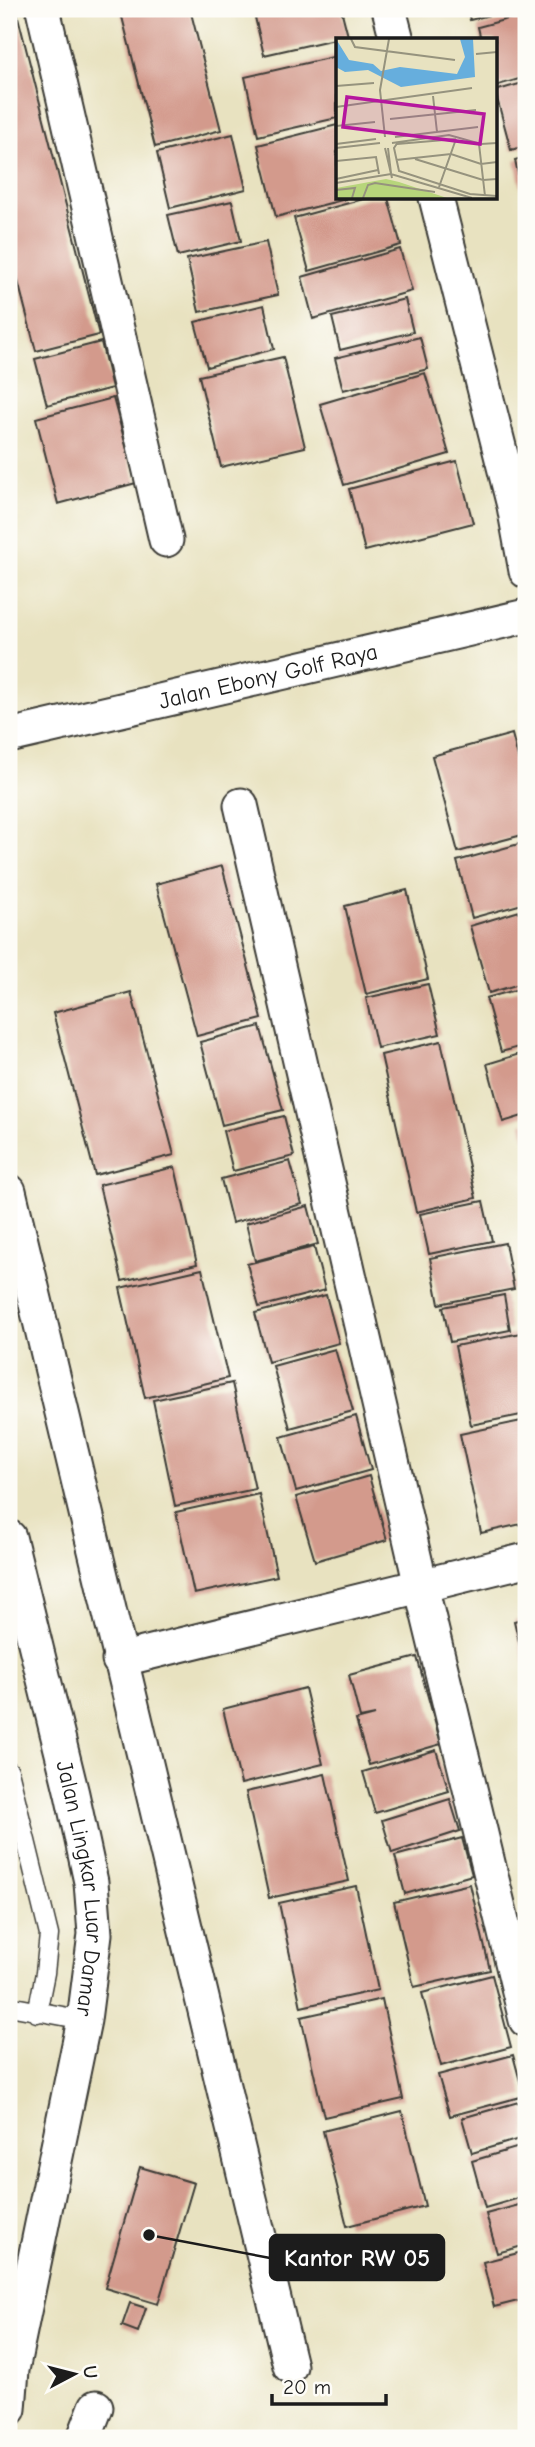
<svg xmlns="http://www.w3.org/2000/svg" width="535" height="2447" font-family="'Comic Neue',sans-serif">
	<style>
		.building { fill: #d39a8c }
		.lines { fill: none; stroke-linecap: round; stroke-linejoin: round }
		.lane-casing { stroke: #3b3a35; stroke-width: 21 }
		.street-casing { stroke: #3b3a35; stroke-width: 37 }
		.lane { stroke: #fff; stroke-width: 18 }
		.street { stroke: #fff; stroke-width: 33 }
		.labels { text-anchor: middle; stroke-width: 5; stroke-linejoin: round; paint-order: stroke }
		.street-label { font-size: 23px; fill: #1c1c1c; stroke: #fdfcf7 }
		.inset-road { fill: none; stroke: #96937e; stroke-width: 2 }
		.view { fill: #b5179e; fill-opacity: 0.15; stroke: #b5179e; stroke-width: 3.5 }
		.inset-edge { fill: none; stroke: #1c1c1c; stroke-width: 3.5 }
		.leader { fill: none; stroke: #1c1c1c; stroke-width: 2.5 }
		.callout-dot { fill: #1c1c1c; stroke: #fdfcf7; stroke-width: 2.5 }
		.callout { fill: #1c1c1c; stroke: #1c1c1c; stroke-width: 2.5 }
		.callout-label { font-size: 24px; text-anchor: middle; font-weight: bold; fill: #fff }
	</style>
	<rect width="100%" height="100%" fill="#fdfcf7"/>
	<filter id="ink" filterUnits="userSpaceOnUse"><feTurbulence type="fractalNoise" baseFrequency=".0143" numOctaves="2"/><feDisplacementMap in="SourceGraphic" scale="14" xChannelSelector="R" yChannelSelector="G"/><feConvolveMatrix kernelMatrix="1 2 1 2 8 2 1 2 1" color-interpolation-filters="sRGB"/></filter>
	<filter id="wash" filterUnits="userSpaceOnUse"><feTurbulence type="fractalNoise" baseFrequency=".00686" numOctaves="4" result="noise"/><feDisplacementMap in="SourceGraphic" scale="28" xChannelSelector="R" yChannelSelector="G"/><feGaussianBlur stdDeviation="1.57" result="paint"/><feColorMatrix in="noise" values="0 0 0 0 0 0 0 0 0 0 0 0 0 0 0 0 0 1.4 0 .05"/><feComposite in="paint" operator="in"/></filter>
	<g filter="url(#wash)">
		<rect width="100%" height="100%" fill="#e8e2c0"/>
		<g id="blocks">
			<path class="building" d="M120,9H190L221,130L155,147Z
				M253,9H341L348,36L264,55Z
				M467,9H509V10L470,20Z
				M17,13L99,335L36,351L9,246V15Z
				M526,14V77L495,86V40H481L478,27Z
				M337,56V118L258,136L245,77Z
				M526,82V146L511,150L495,91Z
				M337,125V198L346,199L276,217L258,145Z
				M233,134L246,189L170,208L157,153Z
				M526,157V205L525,206L515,160Z
				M367,198H388L401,245L309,271L294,218Z
				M232,201L241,241L178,256L168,215Z
				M266,242L278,295L199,312L187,259Z
				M400,249L412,291L313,319L302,277Z
				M405,299L413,332L340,350L332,317Z
				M264,305L274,349L207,367L195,322Z
				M420,337L428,369L343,390L335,358Z
				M101,342L112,388L47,405L35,359Z
				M283,357L305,447L221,467L199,376Z
				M425,373L449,454L344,485L320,404Z
				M113,398L136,483L58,504L36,418Z
				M457,461L473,523L365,551L349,489Z
				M512,734L526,789V834L458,852L432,756Z
				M526,842V903L472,918L457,861Z
				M222,866L262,1019L197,1036L156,884Z
				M407,890L428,979L366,994L345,906Z
				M526,909V982L489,993L470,926Z
				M428,984L440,1034L377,1048L366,998Z
				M526,987V1045L501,1052L486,998Z
				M131,992L174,1155L95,1175L53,1013Z
				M260,1026L283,1110L222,1125L200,1042Z
				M441,1041L476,1198L416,1212L381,1055Z
				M526,1052V1115L503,1122L487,1064Z
				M284,1116L294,1156L233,1171L223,1131Z
				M526,1122V1139H525L522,1123Z
				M290,1161L302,1204L232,1223L221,1179Z
				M175,1167L197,1264L122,1281L99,1185Z
				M483,1201L492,1241L429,1254L420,1214Z
				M308,1206L318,1244L255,1261L246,1223Z
				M505,1243L514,1289L439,1304L430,1258Z
				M314,1247L325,1290L259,1307L247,1264Z
				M202,1269L228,1378L145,1398L120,1288Z
				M326,1295L339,1343L268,1362L255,1313Z
				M504,1295L510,1330L450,1342L443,1307Z
				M526,1332V1414L471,1425L455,1346Z
				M335,1349L353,1411L290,1428L273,1366Z
				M232,1383L255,1489L175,1506L153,1400Z
				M356,1416L371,1470L296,1491L281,1437Z
				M526,1420V1523L481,1533L460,1434Z
				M369,1476L387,1540L315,1561L296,1497Z
				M259,1494L277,1576L194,1594L176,1512Z
				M526,1618V1667H525L514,1621Z
				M417,1657L441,1744L369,1765L356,1720L375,1715L360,1718L349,1675Z
				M305,1688L323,1764L241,1784L223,1709Z
				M436,1750L449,1791L375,1813L363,1772Z
				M325,1774L349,1881L269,1898L246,1792Z
				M450,1799L460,1831L392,1853L382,1820Z
				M462,1838L472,1875L405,1894L395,1856Z
				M470,1884L490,1970L414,1987L394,1902Z
				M356,1886L378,1990L301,2007L279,1903Z
				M492,1975L511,2047L441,2066L422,1993Z
				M382,1999L403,2099L324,2117L301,2017Z
				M513,2055L524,2096L450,2116L438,2075Z
				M522,2101L526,2118V2137L472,2153L462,2118Z
				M402,2111L425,2206L347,2226L323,2131Z
				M526,2145V2196L485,2208L472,2161Z
				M140,2167L194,2183L158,2304L105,2288Z
				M526,2203V2245L497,2253L486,2214Z
				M526,2251V2299L494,2307L483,2262Z
				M130,2303L146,2308L138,2332L122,2326Z"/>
		</g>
	</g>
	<g filter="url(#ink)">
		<use href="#blocks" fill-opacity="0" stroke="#3b3a35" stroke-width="2"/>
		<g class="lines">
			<g class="lane-casing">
				<path id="lane" d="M9,1771L49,1935L45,1973L37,2013
					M9,2006L84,2020"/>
			</g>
			<g class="street-casing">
				<g id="street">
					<path d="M43,9L166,540"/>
					<path d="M389,9L397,40"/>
					<path d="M436,198L514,506L526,571"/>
					<path id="s1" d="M9,736L526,616"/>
					<path d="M241,805L421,1586L526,2020"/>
					<path d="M9,1191L290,2366"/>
					<path id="s2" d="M9,1537L72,1794L91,1882L95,1934L84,2020L12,2370L9,2409"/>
					<path d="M119,1660L526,1560"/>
					<path d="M84,2438L96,2407"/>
				</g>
			</g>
			<use href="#lane" class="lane"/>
			<use href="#street" class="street"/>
		</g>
	</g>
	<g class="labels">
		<g class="street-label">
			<text dy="8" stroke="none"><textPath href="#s1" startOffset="266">Jalan Ebony Golf Raya</textPath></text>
			<text dy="8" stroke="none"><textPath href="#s2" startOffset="360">Jalan Lingkar Luar Damar</textPath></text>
		</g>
	</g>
	<g transform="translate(336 38)">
		<rect width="161" height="161" fill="#e8e2c0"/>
		<path d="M50,141L63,144L111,160H0V150Z" fill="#b7d57b"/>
		<path d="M0,1L13,22L37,26L45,33L64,29L121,36L129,19L124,1H137L139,39L65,49L32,32L9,34L0,29Z" fill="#66aedd"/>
		<path class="inset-road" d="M15,1L19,9L119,22M140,16L161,14M0,48L38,45M97,58L101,94M0,69L136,50M54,81L140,72M0,88L39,84M49,99L44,52L53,1M59,99L142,89M62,104L58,110L63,133L134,156L161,158M56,105L113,97L145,106L161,105M0,106L40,101M61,106L120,101M143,106L149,158M0,110L44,105M49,110L56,140M52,110L55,135M79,121L147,142L161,141M60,122L115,116L145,126L161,124M0,123L40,119L43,136M0,141L42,132M0,145L55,136L136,160M103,149L120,101M0,152L19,150L16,160M27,160L32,147L39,145L99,154"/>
		<path class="view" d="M11,59L148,76L144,106L7,89Z"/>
		<rect width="161" height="161" class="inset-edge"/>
	</g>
	<path class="leader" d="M149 2235L270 2258"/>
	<circle class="callout-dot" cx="149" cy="2235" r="7"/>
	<rect class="callout" x="270" y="2235" width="174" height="45" rx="7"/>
	<g class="callout-label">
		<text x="357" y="2266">Kantor RW 05</text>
	</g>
	<rect width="535" height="2447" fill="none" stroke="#fdfcf7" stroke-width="35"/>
	<g transform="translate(74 2374) rotate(83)" stroke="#fdfcf7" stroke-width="5" paint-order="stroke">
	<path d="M0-5L12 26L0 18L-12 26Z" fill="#1c1c1c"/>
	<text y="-10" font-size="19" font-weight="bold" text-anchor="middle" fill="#1c1c1c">U</text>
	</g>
	<path d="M272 2394v10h114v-10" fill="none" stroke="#1c1c1c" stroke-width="3.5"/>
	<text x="283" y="2394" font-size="21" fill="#1c1c1c" stroke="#fdfcf7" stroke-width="5" paint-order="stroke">20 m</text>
</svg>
